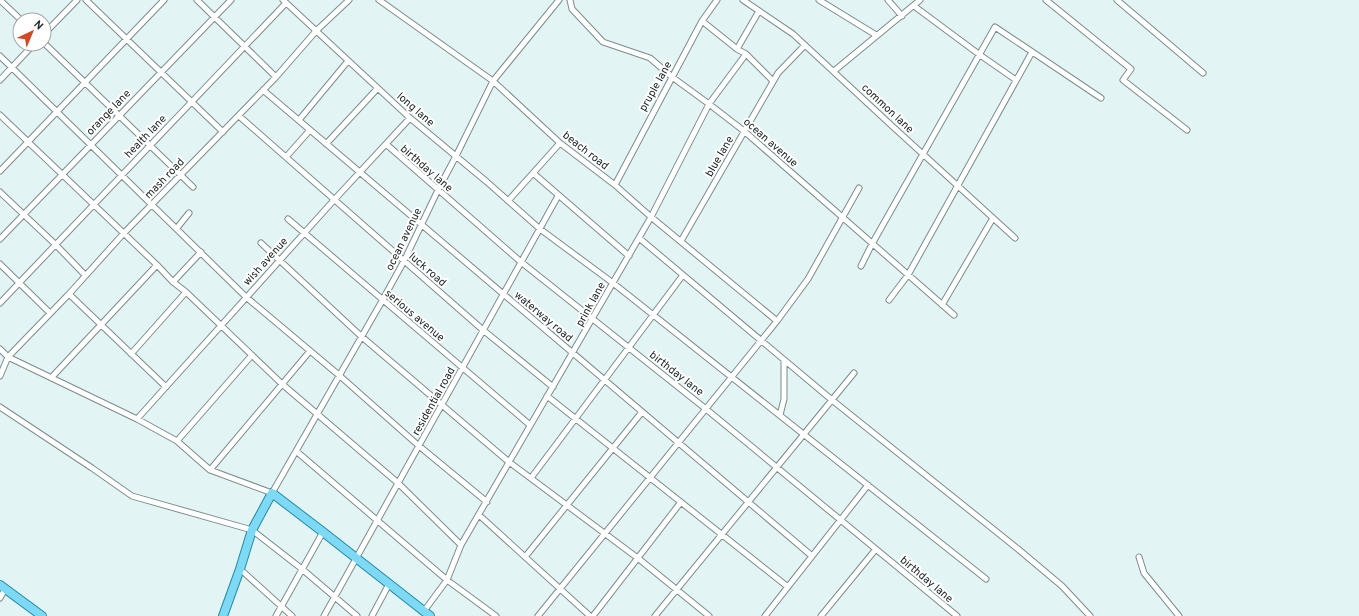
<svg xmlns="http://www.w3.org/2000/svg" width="1359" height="616" font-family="Overpass,sans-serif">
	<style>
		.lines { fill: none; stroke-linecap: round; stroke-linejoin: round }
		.street-casing { stroke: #7c8c8b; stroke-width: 7 }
		.primary-casing { stroke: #248aa6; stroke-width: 10 }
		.street { stroke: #fff; stroke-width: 5 }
		.primary { stroke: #7edaf4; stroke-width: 8 }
		.labels { text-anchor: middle; stroke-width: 4; stroke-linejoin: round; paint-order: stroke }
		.street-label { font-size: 11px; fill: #1c2323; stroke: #fff }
	</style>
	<rect width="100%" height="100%" fill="#e2f5f4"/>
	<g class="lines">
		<g class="street-casing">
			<path id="street" d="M0,0L21,20
				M86,0L223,132
				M197,0L276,77
				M283,0L410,118L487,182L540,229L613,283L986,579
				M379,0L493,81L560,143L615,185L651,217L777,321
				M570,0L572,9L603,42L650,58L672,77L709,104L744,131L954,315
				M743,0L793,34L891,125L1015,238
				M819,0L876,35
				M888,0L902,16
				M1046,0L1131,69L1123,80L1187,130
				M1117,0L1203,73
				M914,6L980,55L1016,80
				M702,21L737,49
				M44,34L77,0
				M44,43L193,187
				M746,54L773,81
				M0,56L246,297L340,376L419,446L487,502
				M834,71L920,0
				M0,80L34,44
				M263,90L812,556
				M0,115L157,265L173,282L186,292L282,384L398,483L461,545
				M239,116L483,330L553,387
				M299,120L348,61
				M326,144L377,89
				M386,144L521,262L706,409L957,616
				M286,157L310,130
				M0,171L164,0
				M533,173L629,256
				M615,185L702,21L717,0
				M0,192L56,245L85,275
				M508,201L560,143
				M288,219L530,425
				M177,228L189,213
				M639,238L832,400L1018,549L1062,586L1090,616
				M0,239L231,0
				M681,241L778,73L805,45
				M261,243L362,337L509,462L639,559L709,616
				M0,264L50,313
				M861,266L872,244L995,27L1101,98
				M173,282L201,252
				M69,294L166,387
				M889,300L908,275L1032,52
				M0,303L286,3
				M942,305L993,218
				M0,349L8,357L137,419L177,441L210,470L272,493L382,301L404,261L438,190L456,156L493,81L559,0
				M131,354L186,292
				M0,376L8,357L69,294L124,233L276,77L316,31L349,0
				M51,378L157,265
				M547,396L788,587
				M0,407L92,468L132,496L252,530L302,569L357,616
				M780,415L784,399V360
				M137,419L334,200L410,118
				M177,441L252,355
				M296,451L447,580L496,616
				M210,470L310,351
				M531,478L683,275
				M479,515L590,616
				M525,557L642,412
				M1139,557L1144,573L1179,616
				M240,569L292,616
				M0,598L5,589
				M424,611L447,580L461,545L651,217L709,104L746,54L737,49L759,11
				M276,616L323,532
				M324,616L558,196
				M372,616L389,584
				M538,616L777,321L808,279L859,188
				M593,616L681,502
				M655,616L854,373
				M765,616L868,485
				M821,616L876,549"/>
		</g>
		<g class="primary-casing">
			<path id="primary" d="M0,585L42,616
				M223,616L240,569L252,530L272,493L323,532L430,616"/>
		</g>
		<use href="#street" class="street"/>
		<use href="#primary" class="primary"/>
	</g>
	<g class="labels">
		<g class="street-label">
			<text transform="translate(655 86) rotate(-61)" y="4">pruple lane</text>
			<text transform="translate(888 108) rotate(43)" y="4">common lane</text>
			<text transform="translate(416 109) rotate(41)" y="4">long lane</text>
			<text transform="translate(108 112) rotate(-46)" y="4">orange lane</text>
			<text transform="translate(145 136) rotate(-46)" y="4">health lane</text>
			<text transform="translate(771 142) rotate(41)" y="4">ocean avenue</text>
			<text transform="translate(586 150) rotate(38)" y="4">beach road</text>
			<text transform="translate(719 156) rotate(-60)" y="4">blue lane</text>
			<text transform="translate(427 168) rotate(41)" y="4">birthday lane</text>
			<text transform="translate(164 178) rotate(-46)" y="4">mash road</text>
			<text transform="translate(403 239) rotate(-64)" y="4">ocean avenue</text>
			<text transform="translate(265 261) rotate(-48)" y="4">wish avenue</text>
			<text transform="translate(428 269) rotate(41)" y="4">luck road</text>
			<text transform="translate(590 304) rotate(-61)" y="4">prink lane</text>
			<text transform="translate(415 315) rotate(40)" y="4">serious avenue</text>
			<text transform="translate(544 316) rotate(40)" y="4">waterway road</text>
			<text transform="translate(677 373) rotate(38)" y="4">birthday lane</text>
			<text transform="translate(433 401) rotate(-61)" y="4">residential road</text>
			<text transform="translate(927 579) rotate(40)" y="4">birthday lane</text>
		</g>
	</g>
	<g transform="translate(32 32) rotate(44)"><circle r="19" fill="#ffffff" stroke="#a4a7a7"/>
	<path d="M0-3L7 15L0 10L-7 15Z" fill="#d14823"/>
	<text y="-6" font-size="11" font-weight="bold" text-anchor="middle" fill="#1c2323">N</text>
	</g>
</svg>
